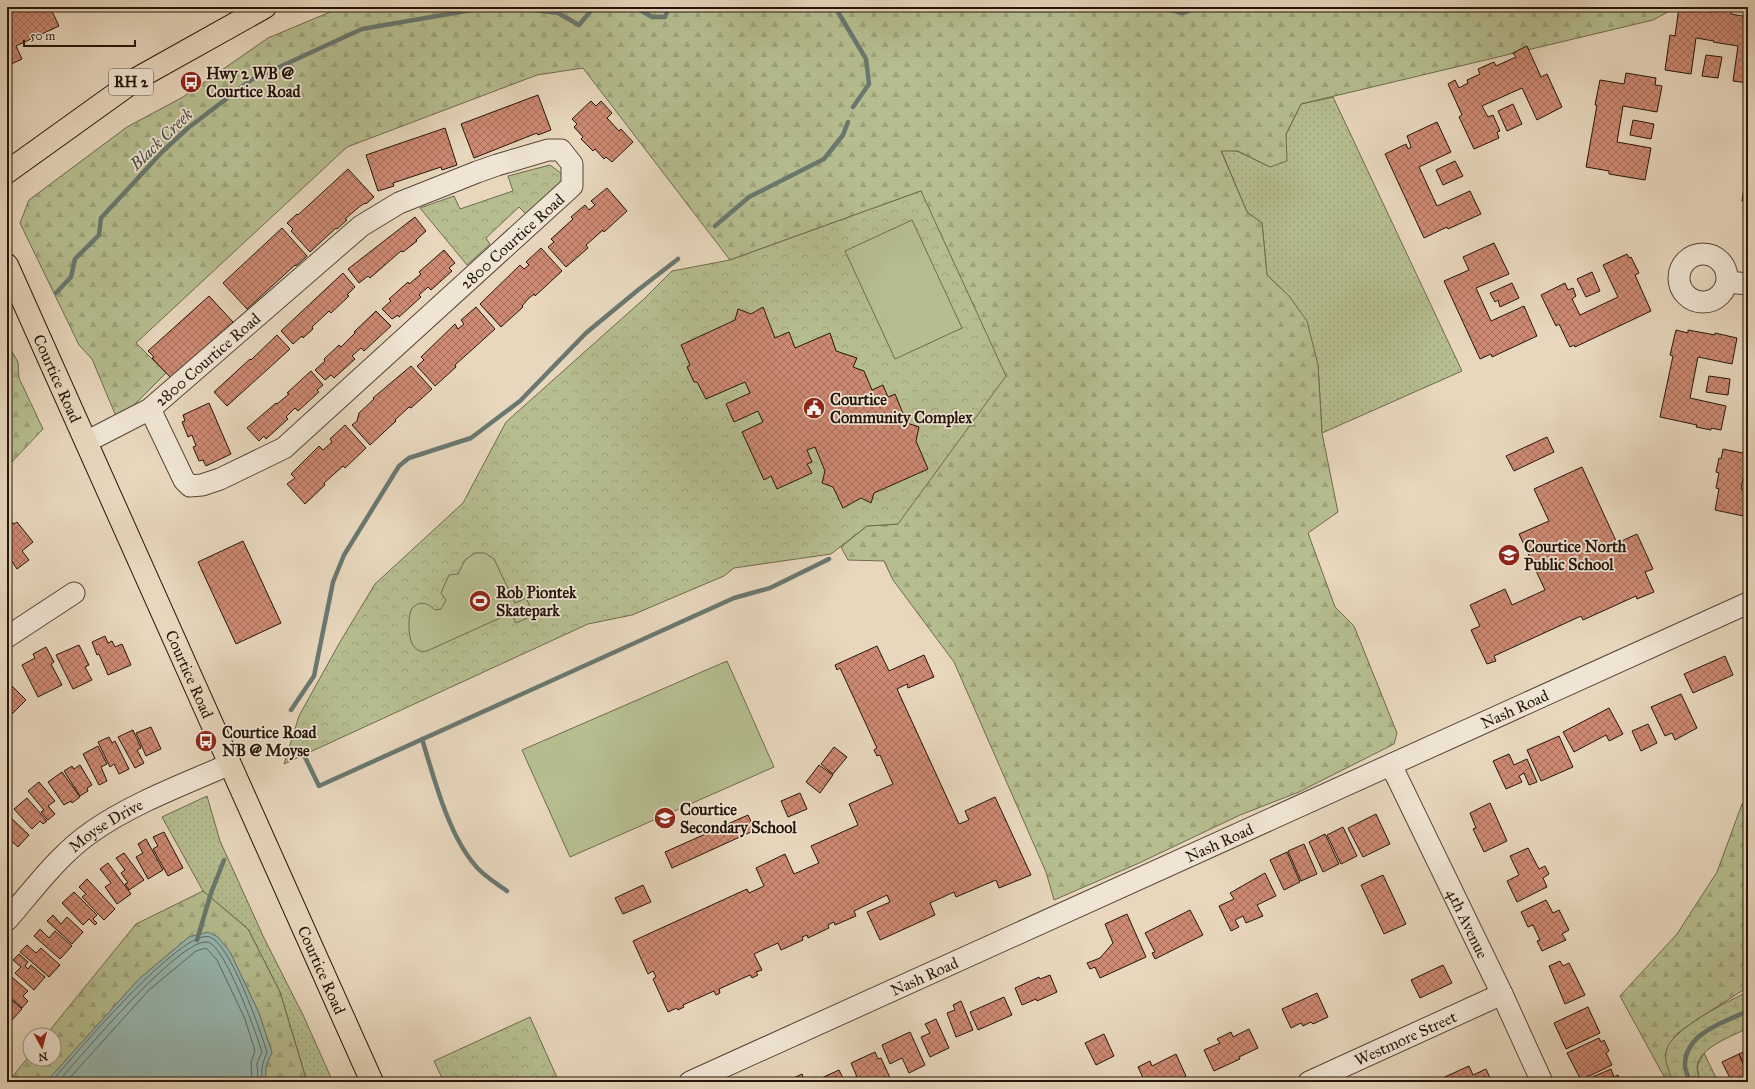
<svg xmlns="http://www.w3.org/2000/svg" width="1755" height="1089" font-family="'IM FELL Great Primer',serif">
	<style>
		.grass { fill: url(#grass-dots); stroke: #6e6a4e }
		.forest { fill: url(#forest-firs); stroke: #6e6a4e }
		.wetland { fill: url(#wetland-marsh); stroke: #6e6a4e }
		.park { fill: url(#park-crowns); stroke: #6e6a4e }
		.pitch { fill: #b6be90; stroke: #6e6a4e }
		.water { fill: #97b9b3; stroke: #697870 }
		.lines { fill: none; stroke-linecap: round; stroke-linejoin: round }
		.shore { stroke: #5e685f; stroke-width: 1 }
		.stream { stroke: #697870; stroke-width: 4.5 }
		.building { fill: url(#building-cross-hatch); stroke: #25160b }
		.minor-casing { stroke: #564638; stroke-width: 23 }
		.major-casing { stroke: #25160b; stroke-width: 24 }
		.minor { stroke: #f0e5d4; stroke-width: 21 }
		.major { stroke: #e8d7bd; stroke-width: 22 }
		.labels { text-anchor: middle; stroke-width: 3.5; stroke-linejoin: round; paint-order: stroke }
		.shield { fill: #f0e5d4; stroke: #625447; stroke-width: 1 }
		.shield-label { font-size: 15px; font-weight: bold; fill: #25160b }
		.poi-label { font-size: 16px; font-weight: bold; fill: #25160b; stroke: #f0e5d4; text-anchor: start }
		.street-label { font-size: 16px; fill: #25160b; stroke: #f0e5d4 }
		.water-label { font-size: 17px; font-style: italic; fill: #4d4f46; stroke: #f0e5d4 }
	</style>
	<defs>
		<pattern id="grass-dots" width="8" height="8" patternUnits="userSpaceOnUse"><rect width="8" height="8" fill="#b6be90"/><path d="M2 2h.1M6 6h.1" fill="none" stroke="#9ca37b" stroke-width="1.8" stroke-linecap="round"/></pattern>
		<pattern id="forest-firs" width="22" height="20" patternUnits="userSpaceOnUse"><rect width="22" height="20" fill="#b6be90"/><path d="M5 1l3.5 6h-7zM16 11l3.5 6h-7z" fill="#9ca37b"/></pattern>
		<pattern id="wetland-marsh" width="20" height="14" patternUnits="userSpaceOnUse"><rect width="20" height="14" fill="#b6be90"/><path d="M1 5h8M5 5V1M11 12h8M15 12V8" fill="none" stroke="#9ca37b"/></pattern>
		<pattern id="park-crowns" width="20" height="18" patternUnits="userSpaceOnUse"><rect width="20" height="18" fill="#b6be90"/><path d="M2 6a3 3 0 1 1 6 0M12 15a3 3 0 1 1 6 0" fill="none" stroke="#9ca37b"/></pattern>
		<pattern id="building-cross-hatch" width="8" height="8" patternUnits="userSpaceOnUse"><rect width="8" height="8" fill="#cd8972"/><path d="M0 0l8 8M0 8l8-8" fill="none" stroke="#a66f5c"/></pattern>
	</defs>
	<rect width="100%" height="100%" fill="#e8d7bd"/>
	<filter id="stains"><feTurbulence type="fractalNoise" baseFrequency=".005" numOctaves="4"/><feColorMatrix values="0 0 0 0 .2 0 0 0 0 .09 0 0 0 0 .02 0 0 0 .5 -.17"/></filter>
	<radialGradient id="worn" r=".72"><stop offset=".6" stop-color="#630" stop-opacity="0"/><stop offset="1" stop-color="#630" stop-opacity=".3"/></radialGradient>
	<path class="grass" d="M1333,97L1462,371L1322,433L1318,365L1289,296L1267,275L1262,223L1247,212L1221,150L1237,151L1270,167L1301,104Z
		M207,796L220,841L264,938L303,1015L333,1082H307L280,992L248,929L203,891L162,817Z
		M1704,1053L1718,1082H1700L1697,1066Z"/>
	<path class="forest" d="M342,7H1677L1653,20L1301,104L1286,134L1287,161L1270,167L1238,151H1221L1247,212L1262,223L1267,275L1289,296L1307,321L1318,365L1322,433L1338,512L1308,533L1335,607L1354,626L1397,733L1394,744L1299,792L1240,815L1137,864L1054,900L1046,872L954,662L893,580L884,561L848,560L841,547L867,526L898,524L921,191L730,260L583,68L537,75L347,147L136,343L166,373L118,421L92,359L79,345L20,223L29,200L127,127L183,97L268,38Z
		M7,343L18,362L19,378L43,429L7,467Z
		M1748,797V987L1693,1022L1674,1036L1669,1071L1673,1082H1667L1620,996L1677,934L1717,872L1742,804Z
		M203,891L248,929L280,992L307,1082H269C262,1073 267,1062 272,1053L259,1013L230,952L189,937L139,979L46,1082H8L30,1055V1059H54V1035H46L136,924Z"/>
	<path class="wetland" d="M1748,992V1028C1733,1036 1699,1047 1697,1067C1697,1071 1699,1078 1700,1082H1673C1670,1074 1664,1061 1666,1052C1669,1030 1728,1001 1748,992Z"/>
	<path class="park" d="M550,165L562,174L564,183L528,216L519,207L486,238L490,244L467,265L420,208L454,196L460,209L513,191L508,176Z
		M921,191L1006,376L898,524L867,526L831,554L734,568L724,576L632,615L588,624L284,764L299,716L340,642L375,584L463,503L506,422L645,298L672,271L730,260Z
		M530,1017L559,1082H444L434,1061Z"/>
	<path class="pitch" d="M912,220L962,328L895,359L845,251Z
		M475,553H485L494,559L515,603L526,598L534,615L516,623L511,613L427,651C407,656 407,622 411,610C418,600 427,602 435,610L441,609L446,600L441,593L449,575L458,574L465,560Z
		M727,661L774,767L570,857L522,750Z"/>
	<path class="water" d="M208,932L218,937L230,952L259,1013L272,1053C267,1062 262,1073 269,1082H46L139,979L189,937Z"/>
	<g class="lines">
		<path class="shore" d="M51,1082C72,1058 182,927 210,937C231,945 260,1030 267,1052C263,1062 259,1072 264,1082
			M58,1082C80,1057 179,939 207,942C224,943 257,1035 262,1052L257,1063L258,1082
			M66,1082L149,990L196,951L206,948L217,960L245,1019L255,1051L251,1062L252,1082"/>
		<path class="stream" d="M510,7L558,13L579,25L594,7
			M635,7L652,17H665L669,7
			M837,7L838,12L866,59L869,84L853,107
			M986,7H987
			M1120,7H1136
			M1160,7L1182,13L1201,7
			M715,226L749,197L824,159L843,135L848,122
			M56,293L71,277L75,259L99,235L101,218L163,151L188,128L251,80L362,29L489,7
			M291,710L314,676L333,582L344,555L399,466L409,458L471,438L520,401L586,333L638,290L678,259
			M422,739C434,778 448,833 474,864C482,875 496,883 507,891
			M305,757L319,786L734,598L770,588L829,559
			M197,940L211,893L224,860
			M1690,1082C1688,1077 1686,1072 1685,1067C1683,1034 1724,1022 1748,1011"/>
	</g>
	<path class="building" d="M7,7H13L14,9L19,7H50L59,26L16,46L22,59L7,66Z
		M1679,7H1690L1689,9L1712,12L1713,7L1732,8L1731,14L1748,17V83L1733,81L1738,46L1713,42L1714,41L1696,38L1691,74L1665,70L1670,35L1675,36Z
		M1527,46L1541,77L1547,74L1562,107L1537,120L1522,88L1482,106L1488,117L1493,115L1500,131L1497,132L1499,138L1474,149L1459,117L1462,115L1448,84L1455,80L1459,88L1468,83L1467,80L1480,74L1478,69L1494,62L1496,66L1516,57L1513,53Z
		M1706,55L1722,57L1718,78L1702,76Z
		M1626,73L1656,78L1655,85L1662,86L1657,112L1623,106L1617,142L1651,148L1645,180L1609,174V171L1586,167L1597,105H1595L1600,80L1624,84Z
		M538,95L551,130L538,135L537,133L474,158L461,124Z
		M591,101L596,106L601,101L612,113L607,118L619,131L621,129L633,142L612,162L606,157L604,159L595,149L593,151L581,139L583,137L574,127L577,124L572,119Z
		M1513,104L1522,124L1507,131L1498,111Z
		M1633,120L1654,124L1651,139L1630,135Z
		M1437,122L1451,152L1419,167L1437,206L1470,191L1481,214L1448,229L1447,227L1424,238L1385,154L1406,144L1408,149L1411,147L1407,136Z
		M445,128L457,165L442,170L441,167L393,183L394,186L378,191L366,155Z
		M1455,161L1463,176L1443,185L1436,170Z
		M348,169L374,197L366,204L365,203L359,207L345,219L347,220L337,229L336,228L310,252L291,231L293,229L287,223L297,214L298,215Z
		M1747,169H1748V202L1742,201Z
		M607,188L627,211L604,232L603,230L586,245L588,248L566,267L548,247L554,242L551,239L573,219L571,217L585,205L589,210L595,205L591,201Z
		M415,217L426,231L416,240L417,241L403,252L401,251L370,278L368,276L359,283L348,269Z
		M282,228L307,256L296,266L295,265L247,309L223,283Z
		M1494,243L1509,274L1476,288L1491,321L1524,306L1537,336L1492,357L1491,354L1480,359L1444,281L1469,270L1463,257Z
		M541,248L562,271L535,296L534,294L528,299L522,306L523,307L501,327L480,304L520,265L524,269L529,265L526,262Z
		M444,250L455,263L449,268L452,271L431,290L428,287L419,295L421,297L399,317L398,315L392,319L382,309L391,301L389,299L408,282L409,284L421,274L419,272Z
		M1627,254L1629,258L1631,257L1639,273L1635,275L1651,311L1575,347L1574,345L1570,347L1559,324L1556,326L1541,295L1565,283L1568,290L1573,288L1576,296L1572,299L1580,315L1618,297L1603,265Z
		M1592,272L1600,291L1586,297L1577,279Z
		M343,273L355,287L347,295L349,296L331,313L329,311L312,327L313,329L303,338L302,336L293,344L281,331Z
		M1512,283L1519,298L1500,307L1498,300L1495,302L1490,293Z
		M209,296L233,322L171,378L152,358L154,357L148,351Z
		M476,307L495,329L455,365L456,367L435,386L417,366L424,360L421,357L455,324L458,329L464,324L461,320Z
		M763,307L775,338L789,332L795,348L830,333L836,351L857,358L853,367L864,371L872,390L883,385L888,397L895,394L907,423L919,427L916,441L928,469L874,493L871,503L861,498L843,508L833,487L822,483L825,471L815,447L807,450L812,462L807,464L812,473L777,489L771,476L764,480L742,432L763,422L758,411L734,422L726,404L750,393L745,382L706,399L697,382H694L687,367L690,365L681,345L735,320L738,309L751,314Z
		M376,311L391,326L364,351L361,348L352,356L355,359L334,378L331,375L325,380L315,370L325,361L324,359L339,345L341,347L355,333L354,332Z
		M1676,330L1688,333V330L1715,335V333L1737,338L1732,364L1698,357L1690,398L1726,406L1721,430L1711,428V430L1696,427L1697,425L1660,417L1673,356L1670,355Z
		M277,335L290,349L227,406L214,392L250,359L251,360Z
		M411,366L432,389L411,408L409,407L395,420L396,421L370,445L352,425L357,421L359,413L374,399L373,398Z
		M311,371L323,385L317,390L319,392L298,411L295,408L286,417L288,419L266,439L264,436L259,441L247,428L276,403L277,404L289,394L287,393Z
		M1709,376L1730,379L1728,395L1706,392Z
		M209,403L231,454L206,466L203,460L199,461L193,447L196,446L192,435L188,437L182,422L185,421L183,415Z
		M345,425L366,448L345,468L343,466L324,483L325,485L305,504L287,484L295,478L291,474L319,446L323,450L332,442L330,439Z
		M1547,437L1554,452L1514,471L1506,456Z
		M1723,449L1748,454L1741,489L1748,491V517L1715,510L1719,489L1716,488L1719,473L1716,472L1719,458L1721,459Z
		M1582,467L1617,543L1637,534L1653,569L1645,572L1654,592L1637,599L1636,596L1583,620L1581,616L1494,656L1496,661L1487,664L1471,630L1480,626L1470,605L1505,589L1512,605L1545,590L1519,534L1549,521L1534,489Z
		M12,522L14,524L17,522L33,542L22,551L29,560L17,569L9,557L12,555L7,549V526Z
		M243,541L281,623L236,644L198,562Z
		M105,636L108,643L112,641L115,647L122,644L131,665L108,675L99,654L97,655L92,642Z
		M79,645L89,665L85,667L92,680L73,689L56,655Z
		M877,646L889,671L924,655L934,677L908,688L907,684L897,689L959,824L969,820L965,811L995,797L1031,875L999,888L996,880L956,897L954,892L930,903L935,915L880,940L867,912L890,902L887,895L854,911L856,916L835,925L834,922L828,925L829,928L808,938L807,935L802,937L803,940L781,950L778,943L754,954L762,970L756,972L758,975L752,978L750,975L719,989L720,993L716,995L714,991L683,1005L684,1007L678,1010L677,1008L668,1012L653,979L656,977L653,971L648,974L633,941L747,889L749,893L764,886L756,868L785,854L794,874L819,863L811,846L858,825L849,804L893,784L880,755L877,756L874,750L877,748L840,668L837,670L835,665Z
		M46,647L54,662L51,664L62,685L38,697L22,665L35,658L33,654Z
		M1725,656L1733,675L1693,693L1684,674Z
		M12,686L26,700L12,714L7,709V691Z
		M1681,694L1697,728L1675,740L1672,733L1665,736L1651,707Z
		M1609,708L1623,734L1609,741L1606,735L1574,752L1563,732Z
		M1648,724L1657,743L1641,751L1632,731Z
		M151,727L161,749L146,756L136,733Z
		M133,730L141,748L137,750L144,763L135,768L118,737Z
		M1559,736L1573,767L1541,781L1527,750Z
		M109,737L112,743L115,741L129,769L119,774L114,764L110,767L98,742Z
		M98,746L107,764L101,767L107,781L99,785L83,754Z
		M834,747L847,757L833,774L821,764Z
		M1509,754L1514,765L1527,759L1537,782L1529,785L1524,773L1519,776L1522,782L1506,789L1493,761Z
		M80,765L92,785L87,788L88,791L80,796L64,771L72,766L74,769Z
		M819,765L833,775L820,793L806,782Z
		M62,772L80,797L72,803L71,801L64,805L48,782Z
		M39,782L55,801L48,806L55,814L48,820L41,812L44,810L28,791Z
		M800,793L807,809L788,817L781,801Z
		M27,798L47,821L43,824L40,821L32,829L14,809Z
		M1490,803L1507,841L1484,852L1473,829L1476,828L1470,813Z
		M1376,814L1390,844L1363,857L1348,828Z
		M8,815L29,835L18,847L7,837Z
		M748,815L755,830L672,868L665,852Z
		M1343,827L1357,856L1341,864L1327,835Z
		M164,832L183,868L168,876L153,849L158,846L153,837Z
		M1325,834L1339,864L1323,872L1309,842Z
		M146,839L163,870L148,879L136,857L143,853L138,844Z
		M1304,844L1317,874L1301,881L1288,851Z
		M1528,848L1539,869L1545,866L1549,874L1543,878L1547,887L1517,902L1507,881L1519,875L1510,856Z
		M1287,852L1300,882L1284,890L1270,860Z
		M124,853L144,880L129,890L125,884L128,883L121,873L125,870L116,858Z
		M108,863L131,894L117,904L105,887L111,883L100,869Z
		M1265,873L1276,896L1257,905L1263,916L1246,923L1243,916L1235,920L1239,927L1231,931L1219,906L1234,899L1230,893Z
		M1383,875L1406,924L1384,934L1361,885Z
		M87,879L115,909L104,920L82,897L86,894L79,887Z
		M643,885L651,902L623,914L615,898Z
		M74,892L97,915L93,919L97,923L95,925L89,919L83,925L62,903Z
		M1546,900L1553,913L1559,910L1569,930L1562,934L1566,940L1542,951L1537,941L1540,940L1533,925L1528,927L1521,912Z
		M1190,910L1203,935L1155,959L1152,953L1155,952L1145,933Z
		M1127,914L1146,957L1100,978L1095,967L1090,969L1087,963L1100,958L1113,943L1105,924Z
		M53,915L61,924L67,917L83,932L72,944L47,921Z
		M40,929L49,938L55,931L72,946L60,959L34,936Z
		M27,945L36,953L41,948L60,965L49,977L20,952Z
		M19,954L28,962L25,966L28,969L31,965L45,977L34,990L15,973L21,967L13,960Z
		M1560,961L1563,966L1569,963L1585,995L1565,1004L1549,966Z
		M1443,965L1452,983L1420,998L1411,980Z
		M7,973L28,991L23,996L28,1001L22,1008L7,994Z
		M1050,975L1057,992L1037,1001L1036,999L1022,1005L1015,988L1039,977L1040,979Z
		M1317,993L1328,1017L1313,1024L1311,1022L1303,1026L1301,1023L1291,1028L1282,1009Z
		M7,996L22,1009L11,1021L7,1018Z
		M1004,997L1012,1015L978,1030L970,1012Z
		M961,1001L973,1030L956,1037L947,1013L955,1010L953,1005Z
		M1588,1007L1600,1033L1566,1049L1554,1023Z
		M936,1019L949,1048L930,1057L921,1037L930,1033L925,1024Z
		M1249,1029L1258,1048L1239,1057L1240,1059L1214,1071L1204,1050L1220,1043L1217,1039L1231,1032L1233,1037Z
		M910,1032L925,1065L909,1073L902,1058L890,1064L882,1045Z
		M1104,1034L1114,1056L1096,1065L1085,1043Z
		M1599,1038L1601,1042L1604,1040L1609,1051L1606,1053L1612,1065L1581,1080L1567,1053Z
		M1748,1050V1074L1739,1054Z
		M875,1052L878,1059L881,1058L892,1082H855L857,1081L855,1077H857L851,1063Z
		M1176,1054L1186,1076L1174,1082H1145L1138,1067L1150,1061L1152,1066Z
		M1739,1054L1748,1074V1078L1744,1080L1745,1082H1732L1722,1062Z
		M1469,1066L1473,1075L1486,1069L1492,1082H1439L1438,1080Z
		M1611,1069L1614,1077L1618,1075L1621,1082H1581Z
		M839,1070L845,1082H815V1081Z
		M802,1074L805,1082H785Z"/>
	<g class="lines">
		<g class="minor-casing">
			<g id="minor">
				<circle cx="1703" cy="278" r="24"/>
				<path d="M1728,282L1748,284"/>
				<path id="s1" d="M86,442L150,409L361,226L399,203L477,172L497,165L548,150H561L572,164V186L284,448L220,479L202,485L190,486L184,480L150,409"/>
				<path d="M7,637L74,593"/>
				<path id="s2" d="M1391,765L1502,994L1542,1082"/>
				<path id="s3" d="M7,920C34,889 59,854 93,831C133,803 185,784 230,764"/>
				<path id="s4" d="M690,1082L1748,603"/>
				<path id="s5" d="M1309,1082L1502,994"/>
			</g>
		</g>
		<g class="major-casing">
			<g id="major">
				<path d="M7,172L138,78L265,7"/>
				<path id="s6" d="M7,265L372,1082"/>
			</g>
		</g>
		<use href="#minor" class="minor"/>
		<use href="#major" class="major"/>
	</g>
	<defs>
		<g id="bus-disc" transform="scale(1.15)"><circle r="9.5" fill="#8f2418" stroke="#f0e5d4"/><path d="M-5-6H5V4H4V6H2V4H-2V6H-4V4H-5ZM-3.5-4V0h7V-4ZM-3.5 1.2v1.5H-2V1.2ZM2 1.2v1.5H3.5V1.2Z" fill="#fff"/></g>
		<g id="civic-disc" transform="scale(1.15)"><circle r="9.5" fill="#8f2418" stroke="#f0e5d4"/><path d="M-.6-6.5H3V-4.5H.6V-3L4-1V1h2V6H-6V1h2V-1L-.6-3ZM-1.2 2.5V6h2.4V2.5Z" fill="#fff"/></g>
		<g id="school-disc" transform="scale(1.15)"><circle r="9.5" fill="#8f2418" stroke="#f0e5d4"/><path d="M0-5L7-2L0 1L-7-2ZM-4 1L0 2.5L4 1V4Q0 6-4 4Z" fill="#fff"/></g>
		<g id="stadium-disc" transform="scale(1.15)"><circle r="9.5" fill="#8f2418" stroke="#f0e5d4"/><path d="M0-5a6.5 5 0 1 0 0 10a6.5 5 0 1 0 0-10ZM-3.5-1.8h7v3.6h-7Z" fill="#fff"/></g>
	</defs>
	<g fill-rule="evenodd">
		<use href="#bus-disc" x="191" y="82"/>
		<use href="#civic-disc" x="814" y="408"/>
		<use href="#school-disc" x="1509" y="555"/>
		<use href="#stadium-disc" x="480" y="601"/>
		<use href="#bus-disc" x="206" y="741"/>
		<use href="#school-disc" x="665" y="818"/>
	</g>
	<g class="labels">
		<rect class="shield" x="109" y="69" width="44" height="26" rx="3"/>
		<g class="shield-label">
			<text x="131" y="87">RH 2</text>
		</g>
		<g class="poi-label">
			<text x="206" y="79">Hwy 2 WB @<tspan x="206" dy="18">Courtice Road</tspan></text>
			<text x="830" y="405">Courtice<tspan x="830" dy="18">Community Complex</tspan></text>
			<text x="1524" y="552">Courtice North<tspan x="1524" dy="18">Public School</tspan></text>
			<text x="496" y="598">Rob Piontek<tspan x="496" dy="18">Skatepark</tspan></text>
			<text x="222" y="738">Courtice Road<tspan x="222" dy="18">NB @ Moyse</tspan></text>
			<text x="680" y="815">Courtice<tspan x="680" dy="18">Secondary School</tspan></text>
		</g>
		<g class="street-label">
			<text transform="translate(512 241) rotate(-42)" y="6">2800 Courtice Road</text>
			<text dy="6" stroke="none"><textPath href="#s1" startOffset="148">2800 Courtice Road</textPath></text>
			<text dy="6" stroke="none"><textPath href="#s6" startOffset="124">Courtice Road</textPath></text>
			<text dy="6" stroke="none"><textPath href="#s6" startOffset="448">Courtice Road</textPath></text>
			<text dy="6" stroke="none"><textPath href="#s4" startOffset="905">Nash Road</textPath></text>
			<text dy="6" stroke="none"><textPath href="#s3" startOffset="138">Moyse Drive</textPath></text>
			<text dy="6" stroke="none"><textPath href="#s4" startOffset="581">Nash Road</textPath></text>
			<text dy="6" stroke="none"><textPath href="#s2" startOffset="176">4th Avenue</textPath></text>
			<text dy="6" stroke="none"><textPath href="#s6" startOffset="772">Courtice Road</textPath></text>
			<text dy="6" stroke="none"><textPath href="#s4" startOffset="257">Nash Road</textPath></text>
			<text dy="6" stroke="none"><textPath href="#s5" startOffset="106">Westmore Street</textPath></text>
		</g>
		<g class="water-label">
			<text transform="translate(161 139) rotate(-44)" y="6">Black Creek</text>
		</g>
	</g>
	<rect width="1755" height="1089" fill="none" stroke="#e8d7bd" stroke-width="24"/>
	<rect x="8" y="8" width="1739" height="1073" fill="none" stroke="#25160b" stroke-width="2"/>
	<rect x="12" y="12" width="1731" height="1065" fill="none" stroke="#25160b"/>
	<g transform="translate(42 1047) rotate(173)"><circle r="19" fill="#f0e5d4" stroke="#9f9284"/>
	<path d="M0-3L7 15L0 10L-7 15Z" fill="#8f2418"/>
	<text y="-6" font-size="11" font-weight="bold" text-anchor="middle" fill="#25160b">N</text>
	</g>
	<path d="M24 40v6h111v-6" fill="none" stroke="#25160b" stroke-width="2"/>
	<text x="30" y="40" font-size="12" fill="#25160b" stroke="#f0e5d4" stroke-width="3" paint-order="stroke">50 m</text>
	<rect width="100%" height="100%" filter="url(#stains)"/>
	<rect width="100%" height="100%" fill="url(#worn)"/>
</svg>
